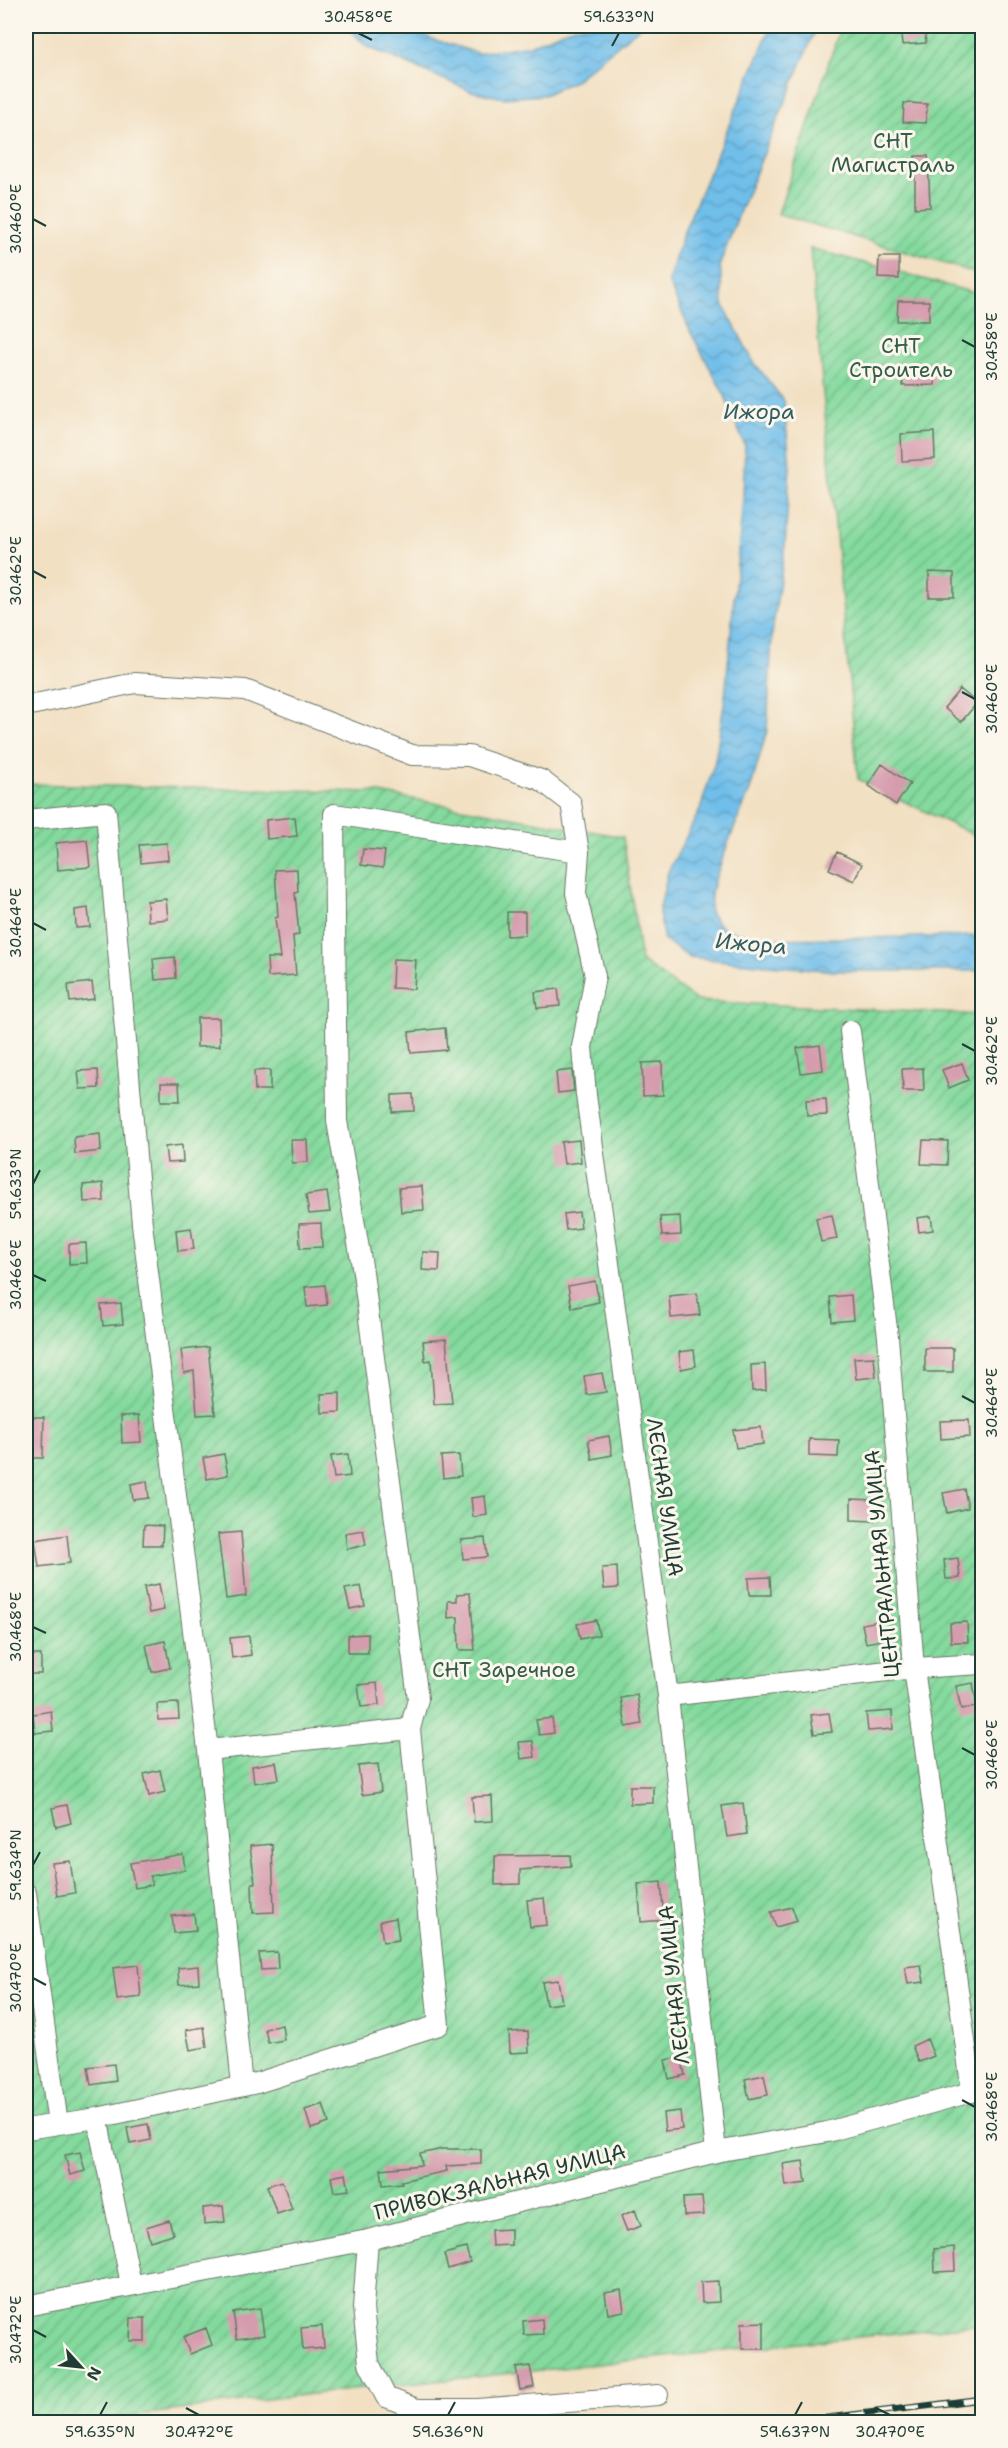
<svg xmlns="http://www.w3.org/2000/svg" width="1008" height="2448" font-family="'Shantell Sans',sans-serif">
	<style>
		.garden { fill: url(#garden-furrows); stroke: #528c69; stroke-width: 1.5 }
		.water { fill: url(#water-waves); stroke: #477e8f; stroke-width: 1.5 }
		.building { fill: #d59cad }
		.lines { fill: none; stroke-linecap: round; stroke-linejoin: round }
		.minor-casing { stroke: #697666; stroke-width: 22 }
		.minor { stroke: #fff; stroke-width: 20 }
		.rail-casing { stroke: #1f3d34; stroke-width: 7 }
		.rail { stroke: #fbf7ec; stroke-width: 4.5; stroke-dasharray: 14; stroke-linecap: butt }
		.ticks { fill: none; stroke: #1f3d34; stroke-width: 2 }
		.labels { text-anchor: middle; stroke-width: 6; stroke-linejoin: round; paint-order: stroke }
		.park-label { font-size: 21px; fill: #335c49; stroke: #fbf7ec }
		.street-label { font-size: 21px; fill: #1f3d34; stroke: #fbf7ec }
		.water-label { font-size: 22px; font-style: italic; fill: #335d62; stroke: #fbf7ec }
		.neatline { fill: none; stroke: #1f3d34; stroke-width: 2 }
		.ticks-label { font-size: 15px; text-anchor: middle; fill: #1f3d34 }
	</style>
	<defs>
		<pattern id="garden-furrows" width="10" height="10" patternUnits="userSpaceOnUse" patternTransform="scale(1.5)"><rect width="10" height="10" fill="#84da9e"/><path d="M-1 1l2-2M0 10L10 0M9 11l2-2" fill="none" stroke="#6bb282"/></pattern>
		<pattern id="water-waves" width="16" height="10" patternUnits="userSpaceOnUse" patternTransform="scale(1.5)"><rect width="16" height="10" fill="#6fbeea"/><path d="M0 5q4-4 8 0t8 0" fill="none" stroke="#5b9cbe"/></pattern>
	</defs>
	<rect width="100%" height="100%" fill="#fbf7ec"/>
	<filter id="ink" filterUnits="userSpaceOnUse"><feTurbulence type="fractalNoise" baseFrequency=".0167" numOctaves="2"/><feDisplacementMap in="SourceGraphic" scale="12" xChannelSelector="R" yChannelSelector="G"/><feConvolveMatrix kernelMatrix="1 2 1 2 8 2 1 2 1" color-interpolation-filters="sRGB"/></filter>
	<filter id="wash" filterUnits="userSpaceOnUse"><feTurbulence type="fractalNoise" baseFrequency=".008" numOctaves="4" result="noise"/><feDisplacementMap in="SourceGraphic" scale="24" xChannelSelector="R" yChannelSelector="G"/><feGaussianBlur stdDeviation="1.35" result="paint"/><feColorMatrix in="noise" values="0 0 0 0 0 0 0 0 0 0 0 0 0 0 0 0 0 1.4 0 .05"/><feComposite in="paint" operator="in"/></filter>
	<g filter="url(#wash)">
		<rect width="100%" height="100%" fill="#f2e0c3"/>
		<path class="garden" d="M841,26H982V275L778,214Z
			M810,248L982,295V839L858,779Z
			M26,784L374,792L623,837L641,961L697,1001L982,1015V2324L284,2397L83,2422H26Z"/>
		<path class="water" d="M347,26H407L432,39L478,53L530,45L575,26H641L574,81L544,95L504,98L471,91L366,46Z
			M771,26H817L741,208L720,264L723,304L753,361L784,401L790,466L785,546L772,633L767,731L750,790L728,843L711,891L710,913L723,929L768,939L982,936V971H833L726,961L689,957L664,940L659,912L668,872L700,810L715,761L725,698L743,499L745,446L725,396L690,331L668,281L683,234Z"/>
		<g id="blocks">
			<path class="building" d="M900,26H924L926,43L902,45Z
				M904,103L927,104L926,123L903,122Z
				M915,156H928L930,207L915,208Z
				M879,257H899V279L878,278Z
				M898,301H929V321H897Z
				M935,367V385L903,386L902,369Z
				M934,432L935,459L902,461L901,434Z
				M929,572L954,573V597H929Z
				M960,689L977,703L961,722L944,708Z
				M882,764L910,784L896,805L868,785Z
				M295,817L297,836L267,839L266,820Z
				M87,840L90,867L58,870L56,843Z
				M167,843L168,860L141,863L139,845Z
				M363,849L385,851L383,868L361,865Z
				M837,852L862,864L854,881L829,869Z
				M297,869L298,892L295,893L299,935L293,936L296,975L268,977L267,958H280L275,918L278,917L275,870Z
				M166,899L168,919L148,921L147,901Z
				M88,908L90,927L76,928L75,910Z
				M507,912H525V935L507,936Z
				M175,957L176,978L155,980L153,959Z
				M393,959L416,960L414,989L392,988Z
				M92,982L94,999L70,1002L68,985Z
				M558,989L560,1006L537,1008L535,992Z
				M197,1018H219L220,1046L197,1047Z
				M445,1028L447,1050L411,1053L409,1032Z
				M820,1045L823,1070L801,1073L797,1048Z
				M662,1062L663,1095L643,1096L642,1063Z
				M962,1063L968,1080L949,1088L942,1070Z
				M923,1068L924,1091H903L902,1069Z
				M98,1070L99,1088L80,1089L78,1071Z
				M270,1070V1090H255L254,1071Z
				M572,1070L574,1091L558,1093L556,1072Z
				M161,1083H179L180,1101H161Z
				M413,1094L414,1111L392,1112V1095Z
				M826,1099L827,1115L807,1116L806,1100Z
				M100,1134L101,1151L75,1154L74,1137Z
				M291,1140H307L308,1162L292,1163Z
				M579,1140L581,1162L564,1164L561,1142Z
				M923,1140L948,1141L947,1165L921,1164Z
				M182,1145L183,1162L167,1163L165,1147Z
				M103,1183L104,1201L84,1202L83,1185Z
				M422,1186L424,1210L401,1212L399,1188Z
				M327,1192L330,1212L309,1214L306,1195Z
				M579,1212L581,1228L566,1230L564,1214Z
				M832,1215L837,1239L821,1242L816,1218Z
				M680,1216L681,1235L662,1236L660,1217Z
				M931,1216L933,1230L919,1232L917,1218Z
				M321,1223L322,1247L300,1248L299,1224Z
				M191,1228L194,1249L178,1251L176,1230Z
				M86,1243L87,1263L69,1264V1244Z
				M423,1252L440,1253L439,1271L422,1270Z
				M595,1281L599,1302L572,1308L568,1286Z
				M325,1285L327,1305L307,1307L305,1287Z
				M697,1293L700,1315L671,1318L669,1296Z
				M851,1295L853,1320L832,1322L830,1297Z
				M121,1303L123,1324L103,1326L101,1305Z
				M446,1339L452,1403L434,1404L431,1360L425,1361L423,1341Z
				M208,1347L215,1414L197,1415L194,1371L184,1373L181,1350Z
				M925,1348H953V1372H925Z
				M694,1350L696,1366L681,1369L679,1352Z
				M874,1357L876,1377L856,1379L854,1358Z
				M765,1364L766,1390L752,1391L751,1365Z
				M602,1373L606,1392L587,1395L584,1376Z
				M340,1393V1412L322,1413L321,1394Z
				M139,1415L141,1442L122,1443L121,1416Z
				M26,1417H44L43,1458H26Z
				M969,1420L970,1437L941,1439L940,1421Z
				M761,1427L763,1444L736,1448L733,1430Z
				M609,1436L612,1455L592,1459L588,1440Z
				M809,1439L839,1440L838,1457L809,1456Z
				M224,1454L228,1475L207,1479L203,1458Z
				M348,1454L350,1476L334,1478L331,1456Z
				M459,1455L461,1476L443,1478L441,1456Z
				M147,1481L149,1498L133,1500L131,1484Z
				M964,1489L968,1508L947,1513L943,1493Z
				M485,1496L487,1515L473,1517L471,1498Z
				M851,1499L875,1500L874,1521L851,1520Z
				M144,1525L163,1526L162,1545H143Z
				M363,1530L366,1545L347,1549L345,1533Z
				M241,1532L246,1596L226,1599L218,1534Z
				M67,1535L70,1563L39,1567L35,1540Z
				M485,1538L487,1557L463,1559L461,1540Z
				M958,1558L960,1578L946,1579L944,1560Z
				M617,1567L618,1588L604,1589L602,1568Z
				M770,1577L771,1595H749L748,1578Z
				M159,1584L164,1610L149,1613L144,1587Z
				M361,1586L365,1606L350,1609L345,1589Z
				M470,1593L475,1650H459L458,1617L448,1618V1601H457V1594Z
				M596,1620L599,1635L580,1639L577,1624Z
				M879,1621L882,1640L866,1643L862,1624Z
				M967,1622L968,1642H951L950,1623Z
				M368,1634V1653H348V1635Z
				M249,1636L251,1655L232,1658L230,1638Z
				M165,1641L170,1668L152,1672L146,1645Z
				M26,1655H41V1674H26Z
				M377,1683L379,1705L361,1707L358,1685Z
				M973,1683L977,1707L961,1709L956,1686Z
				M637,1695L642,1724L626,1727L621,1698Z
				M178,1703L179,1719L158,1720L157,1704Z
				M51,1711L53,1731L35,1733L33,1714Z
				M892,1711L893,1729L868,1731L866,1713Z
				M829,1713L832,1732L814,1734L811,1715Z
				M552,1718L554,1733L539,1735L536,1720Z
				M533,1741L535,1757L521,1759L519,1742Z
				M276,1762L279,1779L254,1783L252,1766Z
				M378,1764L381,1792L362,1795L358,1766Z
				M160,1770L165,1792L149,1796L144,1774Z
				M630,1786H653V1803L630,1804Z
				M492,1796L493,1821L474,1822L472,1797Z
				M743,1803L747,1834L727,1837L722,1806Z
				M67,1805L71,1823L56,1827L52,1808Z
				M272,1844L274,1912L253,1913L252,1883H255L250,1846Z
				M183,1854L185,1870L150,1876L152,1885L135,1888L130,1863Z
				M570,1855L571,1866L520,1870V1884L495,1885V1856Z
				M70,1861L75,1893L57,1896L52,1863Z
				M661,1882L664,1920L641,1922L638,1884Z
				M544,1898L547,1925L530,1927L527,1900Z
				M792,1907L797,1921L776,1927L771,1912Z
				M194,1914L196,1931L174,1933L172,1916Z
				M396,1918L399,1940L383,1942L380,1921Z
				M277,1952L278,1969L261,1970L259,1953Z
				M138,1965L141,1997L117,2000L113,1968Z
				M921,1965L924,1982L908,1984L905,1967Z
				M198,1966L199,1983L179,1985L178,1968Z
				M558,1980L562,2003L546,2005L542,1982Z
				M282,2025L284,2040L268,2043L265,2029Z
				M204,2027L207,2047L190,2050L186,2030Z
				M528,2031L529,2052L510,2053L509,2032Z
				M927,2039L934,2056L919,2062L912,2046Z
				M681,2057L685,2075L669,2079L665,2060Z
				M114,2064L116,2081L91,2085L88,2067Z
				M764,2075L768,2095L749,2099L745,2079Z
				M323,2104L329,2123L311,2129L305,2110Z
				M680,2111L682,2129L665,2131L663,2113Z
				M148,2124L151,2140L130,2144L127,2128Z
				M442,2149H481V2164L446,2166L447,2171L401,2181L402,2183L383,2185L381,2169L422,2165L420,2154Z
				M80,2152L85,2171L70,2175L65,2155Z
				M803,2161L806,2183L786,2186L783,2164Z
				M346,2174L349,2190L334,2192L331,2177Z
				M282,2181L292,2209L277,2214L267,2186Z
				M702,2197L704,2215L684,2216L683,2198Z
				M223,2206L225,2222L204,2224L203,2208Z
				M635,2210L641,2226L627,2231L621,2216Z
				M169,2220L173,2234L150,2241L146,2227Z
				M511,2229V2245L492,2246L491,2230Z
				M954,2247L955,2271L935,2272L934,2249Z
				M466,2248L470,2262L448,2269L444,2254Z
				M718,2281L719,2302L702,2303L701,2282Z
				M621,2290L624,2311L608,2314L605,2293Z
				M260,2308L264,2335L237,2339L233,2312Z
				M131,2318H145V2341H130Z
				M542,2319L543,2334L524,2335L523,2321Z
				M764,2322V2349H742V2323Z
				M322,2326L324,2348L303,2350L301,2328Z
				M206,2328L212,2345L190,2354L183,2337Z
				M530,2366L534,2387L520,2390L516,2368Z"/>
		</g>
	</g>
	<g filter="url(#ink)">
		<use href="#blocks" fill-opacity="0" stroke="#697666" stroke-width="1.5"/>
		<g class="lines">
			<g class="minor-casing">
				<path id="minor" d="M26,706L135,683L245,690L412,755L469,756L541,780L571,803L579,852L576,893L595,976L582,1047L586,1095L668,1696L716,2152
					M26,820L106,812L142,1224L208,1750L410,1729
					M850,1031L888,1337L914,1668L972,2092
					M668,1696L914,1668L982,1664
					M208,1750L242,2086
					M26,1893L58,2124
					M97,2118L257,2083L439,2025L410,1729L418,1699L363,1272L337,1121L334,814L579,852
					M26,2129L97,2118L131,2284
					M368,2240L363,2308L369,2363L386,2397L417,2409H477L658,2395
					M26,2306L368,2240L716,2152L827,2132L982,2089"/>
			</g>
			<use href="#minor" class="minor"/>
			<g class="rail-casing">
				<path id="rail" d="M795,2422L982,2399"/>
			</g>
			<use href="#rail" class="rail"/>
		</g>
	</g>
	<path class="ticks" d="M358,33L372,40M612,46L619,33M33,219L46,226M962,340L975,347M33,571L46,578M962,692L975,699M33,923L46,930M962,1044L975,1051M33,1184L40,1170M33,1275L46,1281M962,1396L975,1403M33,1627L46,1633M962,1748L975,1755M33,1865L40,1852M33,1978L46,1985M962,2100L975,2107M33,2330L46,2337M186,2408L199,2415M876,2408L890,2415M100,2415L107,2402M448,2415L455,2402M795,2415L802,2402"/>
	<g class="labels">
		<g class="park-label">
			<text x="893" y="148">СНТ<tspan x="893" dy="24">Магистраль</tspan></text>
			<text x="901" y="353">СНТ<tspan x="901" dy="24">Строитель</tspan></text>
			<text x="504" y="1677">СНТ Заречное</text>
		</g>
		<g class="street-label">
			<text transform="translate(665 1497) rotate(82)" y="7">ЛЕСНАЯ УЛИЦА</text>
			<text transform="translate(882 1564) rotate(-95)" y="7">ЦЕНТРАЛЬНАЯ УЛИЦА</text>
			<text transform="translate(674 1985) rotate(-96)" y="7">ЛЕСНАЯ УЛИЦА</text>
			<text transform="translate(500 2182) rotate(-14)" y="7">ПРИВОКЗАЛЬНАЯ УЛИЦА</text>
		</g>
		<g class="water-label">
			<text x="759" y="419">Ижора</text>
			<text transform="translate(751 943) rotate(5)" y="8">Ижора</text>
		</g>
	</g>
	<rect width="1008" height="2448" fill="none" stroke="#fbf7ec" stroke-width="66"/>
	<g transform="translate(81 2367) rotate(117)" stroke="#fbf7ec" stroke-width="4.5" paint-order="stroke">
	<path d="M0-4.5L10 22L0 15L-10 22Z" fill="#1f3d34"/>
	<text y="-9" font-size="16" font-weight="bold" text-anchor="middle" fill="#1f3d34">N</text>
	</g>
	<rect x="33" y="33" width="942" height="2382" class="neatline"/>
	<g class="ticks-label">
		<text x="358" y="22">30.458°E</text>
		<text x="619" y="22">59.633°N</text>
		<text transform="translate(16 219) rotate(-90)" y="5">30.460°E</text>
		<text transform="translate(992 347) rotate(-90)" y="5">30.458°E</text>
		<text transform="translate(16 571) rotate(-90)" y="5">30.462°E</text>
		<text transform="translate(992 699) rotate(-90)" y="5">30.460°E</text>
		<text transform="translate(16 923) rotate(-90)" y="5">30.464°E</text>
		<text transform="translate(992 1051) rotate(-90)" y="5">30.462°E</text>
		<text transform="translate(16 1184) rotate(-90)" y="5">59.633°N</text>
		<text transform="translate(16 1275) rotate(-90)" y="5">30.466°E</text>
		<text transform="translate(992 1403) rotate(-90)" y="5">30.464°E</text>
		<text transform="translate(16 1627) rotate(-90)" y="5">30.468°E</text>
		<text transform="translate(992 1755) rotate(-90)" y="5">30.466°E</text>
		<text transform="translate(16 1865) rotate(-90)" y="5">59.634°N</text>
		<text transform="translate(16 1978) rotate(-90)" y="5">30.470°E</text>
		<text transform="translate(992 2107) rotate(-90)" y="5">30.468°E</text>
		<text transform="translate(16 2330) rotate(-90)" y="5">30.472°E</text>
		<text x="100" y="2437">59.635°N</text>
		<text x="199" y="2437">30.472°E</text>
		<text x="448" y="2437">59.636°N</text>
		<text x="795" y="2437">59.637°N</text>
		<text x="890" y="2437">30.470°E</text>
	</g>
</svg>
